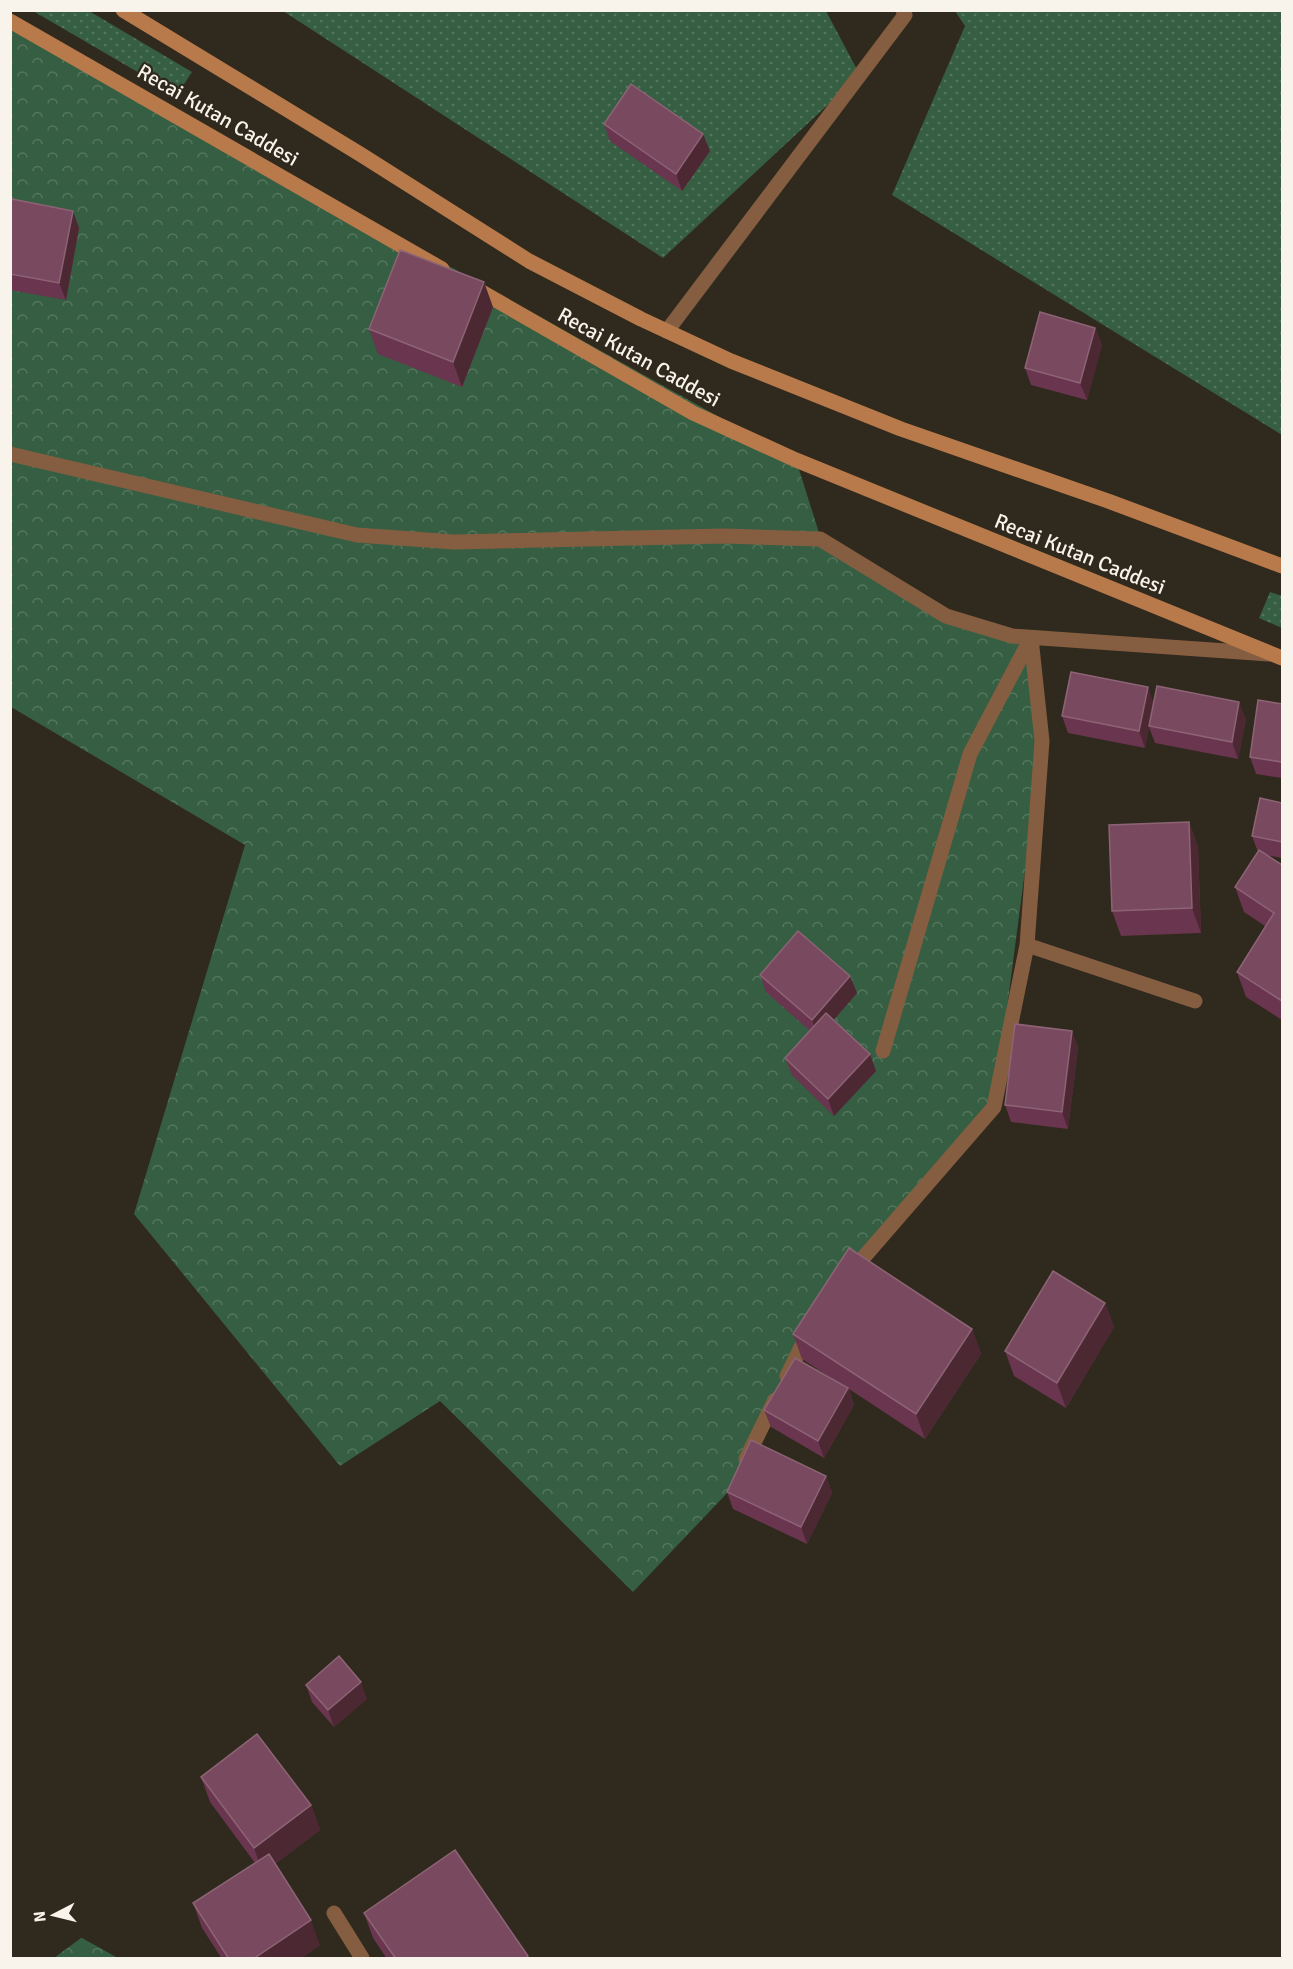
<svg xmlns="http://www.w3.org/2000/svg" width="1293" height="1969" font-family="Signika,sans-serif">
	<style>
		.grass { fill: url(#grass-dots) }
		.forest { fill: url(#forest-crowns) }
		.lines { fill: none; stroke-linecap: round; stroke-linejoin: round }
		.minor { stroke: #855e41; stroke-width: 15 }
		.secondary { stroke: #b87a4a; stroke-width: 15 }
		.wall { fill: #6a354e }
		.shaded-wall { fill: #4c2833 }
		.building { fill: #794a5f; stroke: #8d6475; stroke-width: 1.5 }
		.labels { text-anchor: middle; stroke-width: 4.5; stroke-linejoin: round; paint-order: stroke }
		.street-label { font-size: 21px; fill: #f8f3eb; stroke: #30291d }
	</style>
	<defs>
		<pattern id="grass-dots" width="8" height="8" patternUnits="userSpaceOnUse" patternTransform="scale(1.5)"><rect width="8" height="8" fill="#365e42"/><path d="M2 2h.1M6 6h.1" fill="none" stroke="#54765d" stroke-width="1.8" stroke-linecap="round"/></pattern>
		<pattern id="forest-crowns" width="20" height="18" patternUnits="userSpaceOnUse" patternTransform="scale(1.5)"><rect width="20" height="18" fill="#365e42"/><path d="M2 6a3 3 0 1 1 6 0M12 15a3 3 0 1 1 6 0" fill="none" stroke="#54765d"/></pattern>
	</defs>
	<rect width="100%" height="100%" fill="#30291d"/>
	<path class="grass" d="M33,11H89L192,72L177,95Z
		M283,11H826L860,75L663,258Z
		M955,11H1282V435L892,195L965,26Z
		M1270,592L1282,596V628L1259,618Z"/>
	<path class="forest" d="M11,21L796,460L821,539L946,616L1031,638L1042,741L994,1107L822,1305L731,1489L633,1592L440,1401L340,1466L134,1214L245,845L11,707Z
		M81,1938H82L118,1958H54Z"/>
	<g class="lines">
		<path class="minor" d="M667,331L905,15L903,10
			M10,454L357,535L454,542L724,536L820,539L946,616L1012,636L1269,654
			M1031,638L1042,741L1027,945L1195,1001
			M883,1051L970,754L1031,638
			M851,1272L994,1107L1027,945
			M787,1376L808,1333
			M746,1459L775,1400
			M334,1913L362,1958"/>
		<path class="secondary" d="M123,10L360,154L529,261L641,319L731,361L901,429L1108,501L1282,566
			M10,21L442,269
			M473,287L693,413L796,460L1282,658"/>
	</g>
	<path class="wall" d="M604,124L710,151L682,191L610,141Z
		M10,207L79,228L66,300L10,290Z
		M493,307L462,387L378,354L369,329Z
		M1095,328L1102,345L1087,400L1031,385L1025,368Z
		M1148,687L1153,703L1246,719L1238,759L1155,743L1149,727L1145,748L1068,733L1062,716Z
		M1282,704V778L1256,774L1250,757Z
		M1282,803V858L1266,855L1282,865V1020L1246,997L1237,972L1265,926L1244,912L1235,887L1258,852L1252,836Z
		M1189,822L1198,847L1201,933L1121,936L1112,911Z
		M760,975L857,993L833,1020L876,1071L834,1116L792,1075L785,1058L810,1031L766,992Z
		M1072,1031L1078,1048L1068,1129L1011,1122L1005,1105Z
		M1105,1303L1114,1327L1066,1408L1014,1376L1005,1351Z
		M972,1329L981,1354L925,1439L849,1389L854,1405L824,1458L771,1427L764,1410L842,1385L802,1359L793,1334Z
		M826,1476L832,1493L807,1544L733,1509L727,1492Z
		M306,1685L367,1699L334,1727L312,1702Z
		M201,1777L311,1805L320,1830L275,1864L320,1945L300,1959H222L202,1928L193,1903L255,1863L210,1802Z
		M364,1913L528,1956L529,1959H387L373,1938Z"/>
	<path class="shaded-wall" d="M703,134L710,151L682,191L676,174Z
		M73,211L79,228L66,300L59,283Z
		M484,282L493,307L462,387L453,362Z
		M1095,328L1102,345L1087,400L1080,383Z
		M1148,687L1154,704L1145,748L1139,731Z
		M1239,702L1246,719L1238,759L1232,742Z
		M1189,822L1198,847L1201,933L1192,908Z
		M850,976L857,993L818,1038L812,1020Z
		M1072,1031L1078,1048L1068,1129L1062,1112Z
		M870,1054L876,1071L834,1116L828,1099Z
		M1105,1303L1114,1327L1066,1408L1057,1383Z
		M972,1329L981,1354L925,1439L916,1414Z
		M848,1388L854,1405L824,1458L818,1441Z
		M826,1476L832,1493L807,1544L801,1527Z
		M361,1682L367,1699L334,1727L328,1710Z
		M311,1805L320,1830L263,1873L254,1848Z
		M311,1920L320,1945L300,1959H253Z"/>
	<path class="building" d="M631,84L703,134L676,174L604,124Z
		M12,199L73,211L59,283L10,274V207Z
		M400,250L484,282L453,362L369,329Z
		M1040,312L1095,328L1080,383L1025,368Z
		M1071,672L1148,687L1139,731L1062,716Z
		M1157,686L1239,702L1232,742L1149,726Z
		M1258,700L1282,704V762L1250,757Z
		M1260,798L1282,803V842L1252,836Z
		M1189,822L1192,908L1112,911L1109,825Z
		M1259,850L1282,865V1001L1237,972L1274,913L1235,887Z
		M798,931L850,976L812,1020L760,975Z
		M826,1013L870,1054L828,1099L785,1058Z
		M1015,1024L1072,1031L1062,1112L1005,1105Z
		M849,1248L972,1329L916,1414L793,1334Z
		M1053,1271L1105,1303L1057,1383L1005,1351Z
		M795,1358L848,1388L818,1441L764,1410Z
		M751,1440L826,1476L801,1527L727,1492Z
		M339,1656L361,1682L328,1710L306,1685Z
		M257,1734L311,1805L254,1848L201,1777Z
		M455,1850L528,1956L525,1959H396L364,1913Z
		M269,1854L311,1920L253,1959H229L193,1903Z"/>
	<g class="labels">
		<g class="street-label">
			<text transform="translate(218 115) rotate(30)" y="7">Recai Kutan Caddesi</text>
			<text transform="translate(639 357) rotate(29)" y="7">Recai Kutan Caddesi</text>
			<text transform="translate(1080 554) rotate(22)" y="7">Recai Kutan Caddesi</text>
		</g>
	</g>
	<rect width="1293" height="1969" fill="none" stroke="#f8f3eb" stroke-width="24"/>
	<g transform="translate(54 1915) rotate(263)" stroke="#30291d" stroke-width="4.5" paint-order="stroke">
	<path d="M0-4.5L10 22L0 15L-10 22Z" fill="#f8f3eb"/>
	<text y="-9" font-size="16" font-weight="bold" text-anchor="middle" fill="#f8f3eb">N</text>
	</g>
</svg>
